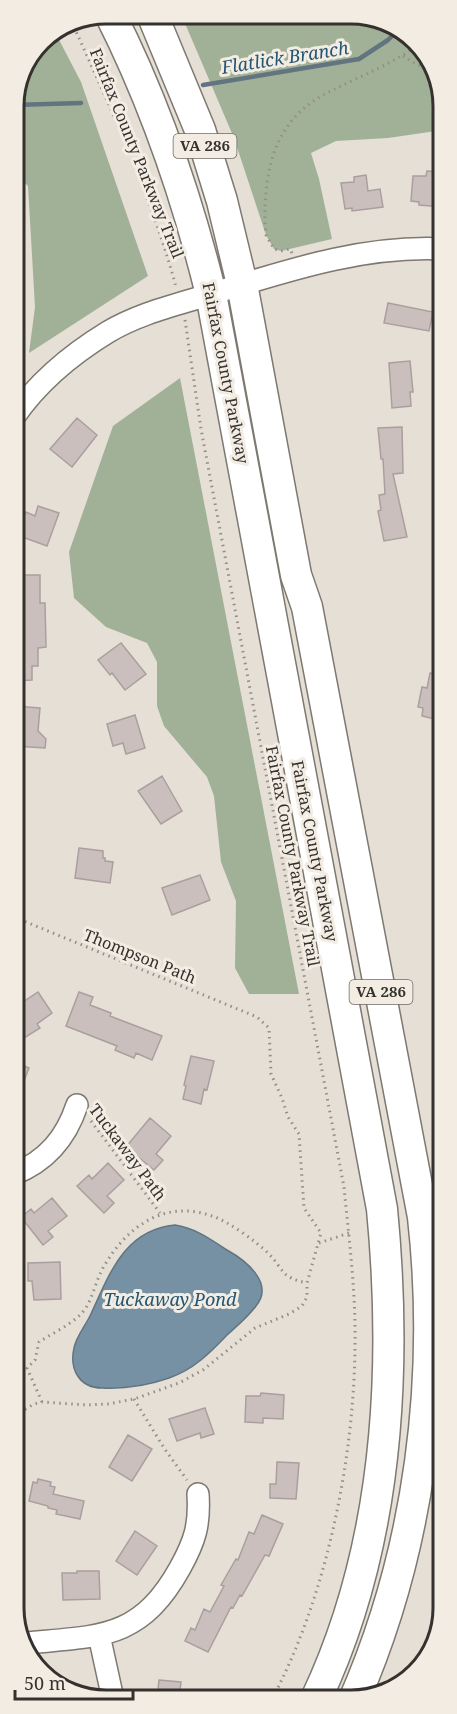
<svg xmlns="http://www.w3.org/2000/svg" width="457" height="1714" font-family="'Noto Serif',serif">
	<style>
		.forest { fill: #a1b197 }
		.water { fill: #7691a3; stroke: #627480; stroke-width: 1.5 }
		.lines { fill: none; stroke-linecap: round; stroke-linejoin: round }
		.stream { stroke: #627480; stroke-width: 4.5 }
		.building { fill: #cbbfbe; stroke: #aa9f9e; stroke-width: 1.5 }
		.minor-casing { stroke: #7d7870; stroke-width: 24 }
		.highway-casing { stroke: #7d7870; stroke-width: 33 }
		.path { stroke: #928e88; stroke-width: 3; stroke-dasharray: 1.5 4.5; stroke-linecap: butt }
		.minor { stroke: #fff; stroke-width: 21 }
		.highway { stroke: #fff; stroke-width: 30 }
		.labels { text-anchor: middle; stroke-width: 6; stroke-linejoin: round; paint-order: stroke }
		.shield { fill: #f2ece3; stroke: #6d6964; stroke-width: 1.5 }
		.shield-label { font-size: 15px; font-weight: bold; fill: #34312e }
		.street-label { font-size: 16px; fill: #34312e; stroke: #f2ece3 }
		.water-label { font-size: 18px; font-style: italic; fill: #245571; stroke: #f2ece3 }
		.rim { fill: none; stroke: #34312e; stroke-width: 3 }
	</style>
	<rect width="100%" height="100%" fill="#e5dfd6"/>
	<path class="forest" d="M181,14L375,17L420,45L443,93V130L388,138L336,141L311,153L319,179L332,239L281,251L274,249L266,235L234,138Z
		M56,34L81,82L148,276L29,353L35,307L28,186L14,173V100L41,40Z
		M180,378L299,994H249L235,968L236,901L221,862L214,796L207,777L164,726L157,706V662L147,643L106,627L74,598L69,552L113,426Z"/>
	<path class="water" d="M175,1225C195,1228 210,1239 227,1250C245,1260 275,1283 256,1306C248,1317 237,1326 227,1335C210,1353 193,1370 169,1378C149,1385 124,1389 102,1388C80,1388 69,1370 74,1348C76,1337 85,1326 90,1316C109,1276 123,1230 175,1225Z"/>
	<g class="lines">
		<path class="stream" d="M203,85L359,59L388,40L397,31
			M14,105L81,103"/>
	</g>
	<path class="building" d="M427,171L439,172L438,188H443V207L419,205V202L411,201L413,176H426Z
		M366,175L368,191L380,189L383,207L352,211V208L345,209L341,183L354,182V177Z
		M388,303L433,312L429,331L384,323Z
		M410,361L413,392H410L411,406L392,408L389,363Z
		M77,418L97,435L72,467L50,449Z
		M402,427L403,473L393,474L407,537L384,541L378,511L381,510L379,495L385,494L383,459H381L378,428Z
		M38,506L59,513L47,546L17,535L26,512L35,516Z
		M14,575H40V603H45L46,647L38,648V666H32V680L14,681Z
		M121,643L146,674L125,690L112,673L110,675L98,660Z
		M430,673L443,675V721L422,716L423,708L418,707L422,687L427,688Z
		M14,706L40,708L38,731L46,739L45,748L14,746Z
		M135,715L145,748L126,754L123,743L113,746L107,724Z
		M162,776L182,811L161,824L138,791Z
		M79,848L103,851V858H105V861L113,862L110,883L75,878Z
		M200,875L210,900L172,915L162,888Z
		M38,992L52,1013L37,1024L40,1028L24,1038L14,1023V1008Z
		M79,992L93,997L90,1005L111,1013L110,1016L162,1036L152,1060L136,1053L134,1058L115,1050L117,1046L66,1026Z
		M191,1056L214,1061L207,1090L204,1089L201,1104L183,1099L186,1086L184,1085Z
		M14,1062L29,1068L15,1104L14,1103Z
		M150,1118L171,1136L156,1154L163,1160L154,1170L126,1147Z
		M108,1163L124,1180L107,1196L114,1203L104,1213L77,1186L89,1175L92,1179Z
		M52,1198L67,1216L48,1231L53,1237L43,1245L21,1217L31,1209L34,1213Z
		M60,1262L61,1299L34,1300L32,1281H28V1263Z
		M261,1393L284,1395L283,1419L263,1418V1423L245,1422L246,1396H260Z
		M205,1408L214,1434L201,1438L200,1433L177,1441L169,1419Z
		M128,1435L152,1449L132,1481L109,1467Z
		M277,1462L299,1463L296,1499L270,1498V1484H276Z
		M38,1479L51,1482L50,1486L55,1487L53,1494L84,1501L80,1519L56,1514L57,1510L48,1508V1506L29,1501L33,1482L37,1483Z
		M262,1515L283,1524L269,1556L265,1555L242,1596L240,1595L233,1608L231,1607L208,1652L185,1641L191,1628L195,1630L204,1609L210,1612L224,1586L221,1585L236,1559L238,1560L249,1532L254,1534Z
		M135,1531L157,1546L137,1575L116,1561Z
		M77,1571H99L100,1599L63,1600L62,1573H77Z
		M159,1680L181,1682L179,1699H157Z"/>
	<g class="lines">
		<g class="minor-casing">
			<path id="minor" d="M14,417C38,382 72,354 108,332C140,313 176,305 211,294C286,271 363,245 443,249
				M14,1174C47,1161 66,1138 77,1105
				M99,1635L113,1699
				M26,1643C100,1636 140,1640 180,1568C195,1541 200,1525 198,1494"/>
		</g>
		<g class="highway-casing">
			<path id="highway" d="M110,14C155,103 187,197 211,294L382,1209C398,1375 388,1547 316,1699
				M152,14L200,130L222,201L242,284L296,575L307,607L315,649L423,1217C441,1379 420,1549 354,1700"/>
		</g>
		<path class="path" d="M74,27C112,111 152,198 176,287
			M403,56L414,63L432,70
			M292,253L290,249L281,251L274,249L266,235L265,225C264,169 274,119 329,92C360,76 391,65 419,44
			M185,320L201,429L344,1187C349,1239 356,1293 355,1346C354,1461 326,1598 272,1699
			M14,917L257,1017L269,1028L271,1074L282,1098L288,1117L299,1134L304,1208L321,1233L307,1283V1297L302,1306L289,1314L255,1328L203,1370L179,1383L134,1399L108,1404L87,1405L42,1402L34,1404L14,1416
			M91,1121L160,1213
			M319,1243L349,1233
			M134,1399L164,1448L187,1480
			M42,1402L27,1368L35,1360L39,1342C53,1333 70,1325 81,1314C92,1303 95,1282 103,1268C126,1227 164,1199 212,1216C228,1221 257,1242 269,1254C285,1271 280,1277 307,1283"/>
		<use href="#minor" class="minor"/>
		<use href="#highway" class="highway"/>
	</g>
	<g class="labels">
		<g class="shield">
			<rect x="173.5" y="134" width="63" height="24" rx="4.5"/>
			<rect x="349.5" y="980" width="63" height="24" rx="4.5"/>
		</g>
		<g class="shield-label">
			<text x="205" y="151">VA 286</text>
			<text x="381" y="997">VA 286</text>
		</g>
		<g class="street-label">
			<text transform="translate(137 153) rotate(68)" y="6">Fairfax County Parkway Trail</text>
			<text transform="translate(226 373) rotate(79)" y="6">Fairfax County Parkway</text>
			<text transform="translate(315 851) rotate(79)" y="6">Fairfax County Parkway</text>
			<text transform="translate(293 856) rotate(79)" y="6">Fairfax County Parkway Trail</text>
			<text transform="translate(140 956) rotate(22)" y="6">Thompson Path</text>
			<text transform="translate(128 1152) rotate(53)" y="6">Tuckaway Path</text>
		</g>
		<g class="water-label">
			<text transform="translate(285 58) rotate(-9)" y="6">Flatlick Branch</text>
			<text x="170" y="1306">Tuckaway Pond</text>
		</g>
	</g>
	<path d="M0 0H457V1714H0ZM106 24H351A82 82 0 0 1 433 106V1608A82 82 0 0 1 351 1690H106A82 82 0 0 1 24 1608V106A82 82 0 0 1 106 24Z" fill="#f2ece3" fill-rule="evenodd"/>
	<path class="rim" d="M106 24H351A82 82 0 0 1 433 106V1608A82 82 0 0 1 351 1690H106A82 82 0 0 1 24 1608V106A82 82 0 0 1 106 24Z"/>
	<path d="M15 1690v9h118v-9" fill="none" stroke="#34312e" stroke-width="3"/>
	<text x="24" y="1690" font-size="18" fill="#34312e" stroke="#f2ece3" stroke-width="4.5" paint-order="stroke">50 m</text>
</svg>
